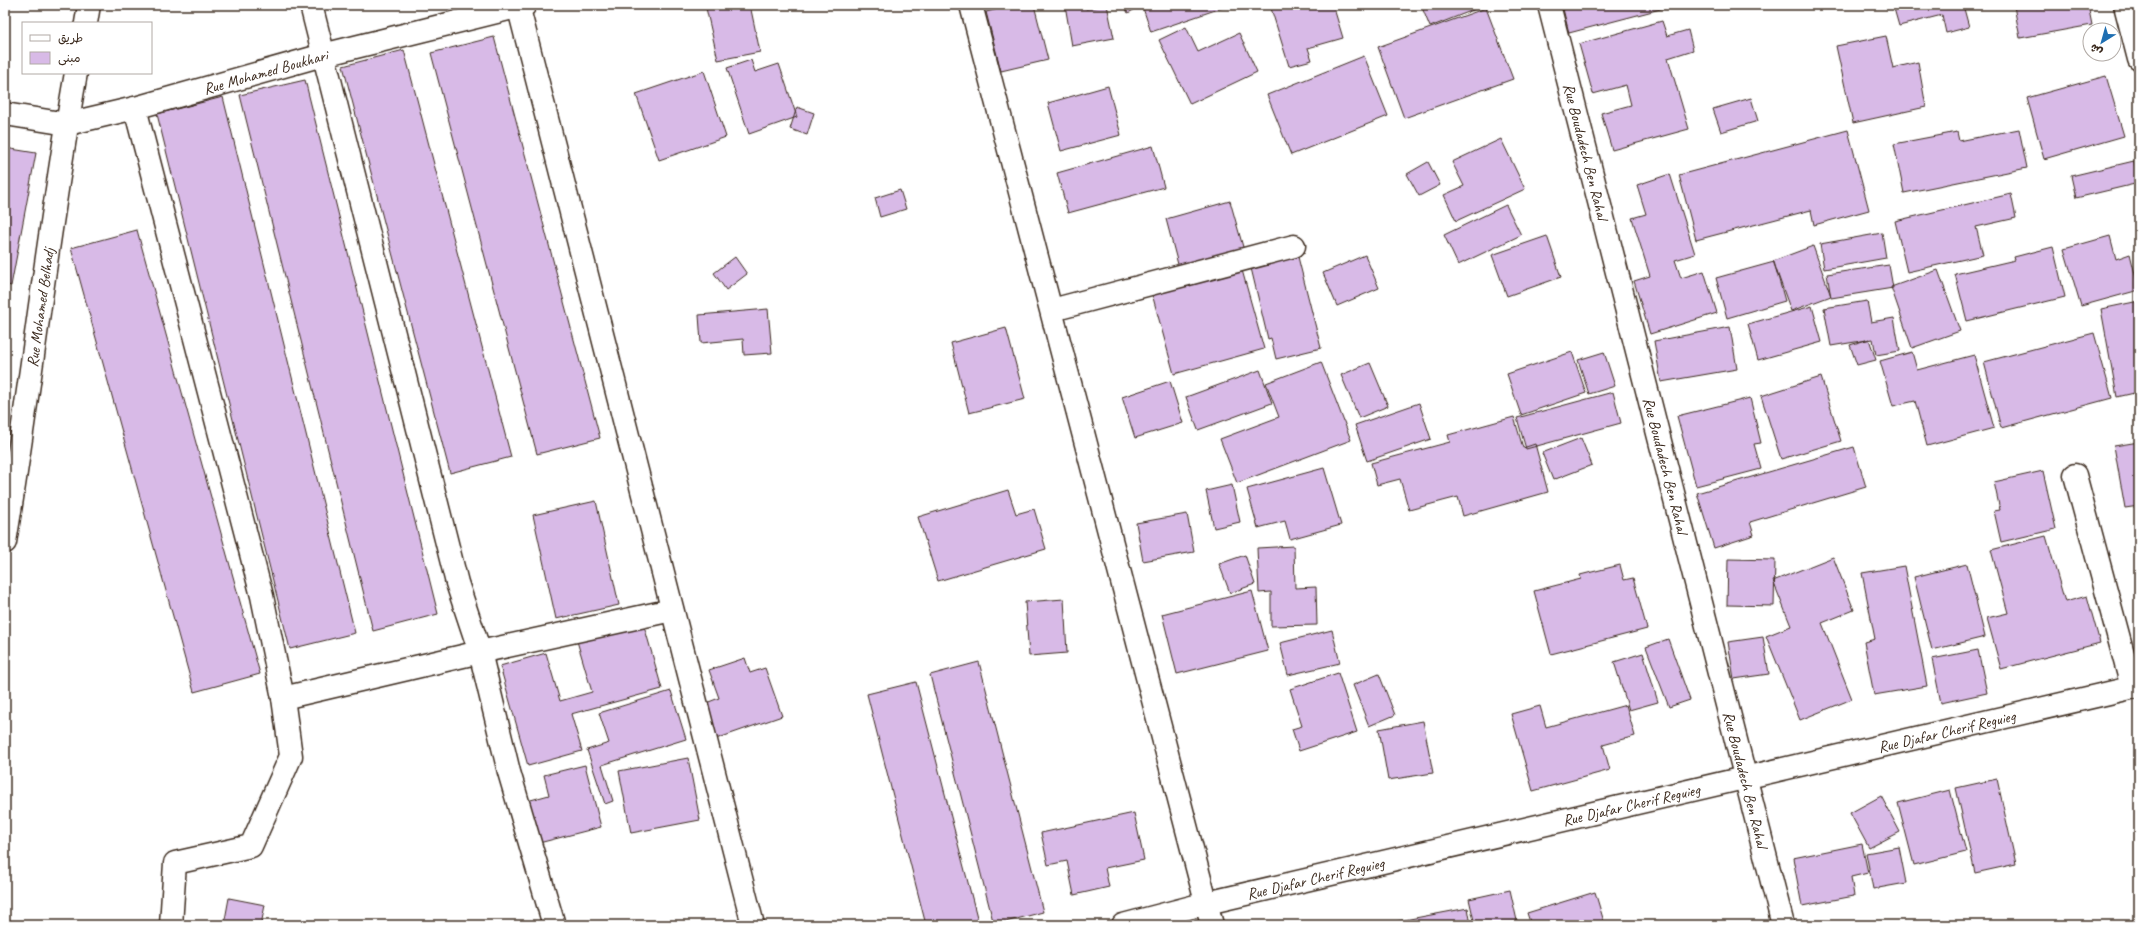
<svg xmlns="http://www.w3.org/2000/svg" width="2144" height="930" font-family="Caveat,'Playpen Sans Arabic',sans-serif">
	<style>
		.building { fill: #d8bae7; stroke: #3b2a1e }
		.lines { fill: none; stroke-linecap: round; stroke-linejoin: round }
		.minor-casing { stroke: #3b2a1e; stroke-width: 25 }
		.minor { stroke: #fff; stroke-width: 22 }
		.labels { text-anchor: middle; stroke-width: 4; stroke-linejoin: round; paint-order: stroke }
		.street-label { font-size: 16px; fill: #3b2a1e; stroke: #fff }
	</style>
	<rect width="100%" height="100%" fill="#fff"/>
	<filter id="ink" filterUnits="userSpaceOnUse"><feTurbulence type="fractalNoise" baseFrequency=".025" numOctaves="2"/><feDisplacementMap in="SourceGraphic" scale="8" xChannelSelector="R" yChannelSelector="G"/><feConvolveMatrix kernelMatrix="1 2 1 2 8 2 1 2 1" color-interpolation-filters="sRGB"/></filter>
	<g filter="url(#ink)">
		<path class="building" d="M334,5H352L335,9Z
			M723,5H750L760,52L718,60L706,8Z
			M1015,5H1034L1048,60L1001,71L986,12Z
			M1065,5H1086V9L1107,5L1114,38L1072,46Z
			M1124,5H1143L1128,13Z
			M1151,5H1230L1151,32L1143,8Z
			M1270,5H1333L1343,38L1308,48L1312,60L1289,66Z
			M1382,5H1396L1383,8Z
			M1421,5H1486L1430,27Z
			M1562,5H1667L1668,7L1569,33Z
			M1893,5H1963L1969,27L1946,33L1942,15L1899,26Z
			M2088,5L2092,25L2020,38L2014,6Z
			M1486,8L1513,79L1404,118L1378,47Z
			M1662,21L1667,36L1688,30L1693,50L1668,58L1689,129L1612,150L1601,113L1631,105L1626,85L1593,94L1579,44Z
			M1186,27L1198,52L1239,33L1257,72L1190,104L1159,40Z
			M1886,36L1893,68L1918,62L1926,107L1853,123L1836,46Z
			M494,37L600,438L537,454L431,53Z
			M404,50L511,457L450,473L343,66Z
			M1364,56L1388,116L1291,155L1267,95Z
			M751,60L755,72L779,64L797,117L749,134L727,68Z
			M704,71L726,137L659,160L636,94Z
			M2106,76L2124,136L2044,159L2027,98Z
			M305,80L438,614L373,631L240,95Z
			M1108,86L1121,135L1061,151L1048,103Z
			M223,97L355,633L290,649L157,114Z
			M1751,98L1758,121L1721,132L1713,109Z
			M797,107L814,113L807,135L790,129Z
			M2019,129L2027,168L1904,193L1894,144L1957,132L1959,141Z
			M1848,130L1869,210L1814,225L1811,210L1696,240L1679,175Z
			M1501,139L1525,189L1456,221L1444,195L1464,186L1452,162Z
			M1153,146L1164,187L1068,213L1057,173Z
			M5,148L36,153L11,286L5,284Z
			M2134,161L2139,183L2076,198L2071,176Z
			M1428,162L1440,185L1419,196L1407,174Z
			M1670,174L1695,254L1675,260L1681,278L1704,271L1717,313L1650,334L1634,281L1650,276L1632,218L1646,214L1637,185Z
			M900,190L906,209L880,217L875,198Z
			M2011,194L2016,218L1976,227L1983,255L1907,272L1895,221Z
			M1230,201L1245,254L1180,272L1166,219Z
			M1506,205L1521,235L1458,265L1444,235Z
			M137,230L260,674L194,692L71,248Z
			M1882,233L1886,258L1824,269L1820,244Z
			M1547,236L1561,277L1507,296L1492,255Z
			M2110,236L2116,259L2130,254L2139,290L2081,306L2064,249Z
			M1813,246L1831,296L1791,311L1773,261Z
			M2053,247L2065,297L1967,321L1955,274L2015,260L2014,257Z
			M1365,255L1379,288L1337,306L1323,273Z
			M735,257L747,274L726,290L714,273Z
			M1298,257L1321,348L1276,359L1271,338L1268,339L1251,268Z
			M1774,262L1785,301L1727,318L1716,278Z
			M1889,265L1893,288L1831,298L1827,274Z
			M1242,270L1264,349L1174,374L1152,294Z
			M1938,270L1960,331L1912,348L1891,287Z
			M5,294L9,295L5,317Z
			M1867,301L1871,322L1894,318L1900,351L1876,355L1873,339L1831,346L1824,308Z
			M2139,301V392L2117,397L2101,309Z
			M1812,306L1822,342L1758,360L1748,324Z
			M768,309L772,353L744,355L743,339L701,343L699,315Z
			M1730,327L1737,369L1661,382L1654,341Z
			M1006,328L1025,399L969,413L951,343Z
			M2094,333L2112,398L2001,428L1984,362Z
			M1869,339L1876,360L1857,365L1850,345Z
			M1572,352L1586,393L1521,415L1507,374Z
			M1604,352L1615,386L1589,394L1578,360Z
			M1912,352L1917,370L1974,355L1994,428L1927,446L1915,401L1893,406L1880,361Z
			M1321,362L1351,440L1237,483L1220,439L1279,417L1266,383Z
			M1370,363L1388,406L1359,418L1341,375Z
			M1260,370L1272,403L1198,430L1186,397Z
			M1821,377L1841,441L1781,459L1761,396Z
			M1170,381L1183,423L1135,438L1122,397Z
			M1613,392L1621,423L1526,449L1517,418Z
			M1750,398L1761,443L1754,444L1761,469L1696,486L1677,416Z
			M1419,403L1431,439L1367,461L1355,425Z
			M1514,417L1523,448L1535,444L1548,492L1463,516L1458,497L1409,510L1400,479L1377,485L1371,463L1450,442L1448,435Z
			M1581,438L1592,465L1553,480L1542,453Z
			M2139,442V506L2125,508L2114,446Z
			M1854,447L1866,487L1750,522L1754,535L1714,548L1697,493Z
			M1324,468L1341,525L1290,539L1285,521L1258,528L1247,489Z
			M2043,471L2056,529L2001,542L1994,511L2000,510L1994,482Z
			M1232,485L1240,522L1214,528L1206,491Z
			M1008,490L1016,514L1034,509L1046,549L938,581L918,517Z
			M596,501L619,605L556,619L533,515Z
			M1187,514L1194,552L1143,561L1136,523Z
			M2046,536L2065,602L2087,596L2100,643L2001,669L1987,618L2008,613L1991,550Z
			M1294,546L1295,588L1316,587L1317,625L1271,626V592L1259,593L1257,548Z
			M1245,555L1255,584L1230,593L1219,564Z
			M1833,557L1854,610L1822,623L1852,699L1800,720L1766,636L1791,626L1773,581Z
			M1728,559L1775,560L1774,606L1727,605Z
			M1967,564L1985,637L1932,650L1914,577Z
			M1620,565L1624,580L1633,578L1647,629L1551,654L1534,591L1581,579L1580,575Z
			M1904,566L1927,686L1874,695L1864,642L1875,639L1862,573Z
			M1252,591L1268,651L1177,674L1162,614Z
			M1064,599L1067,653L1029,656L1025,602Z
			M643,622L662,689L571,714L582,751L528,766L500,666L546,653L560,701L592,692L577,641Z
			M1332,630L1340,663L1288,675L1280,643Z
			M1763,637L1769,674L1734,679L1728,642Z
			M1668,639L1690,700L1669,707L1646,647Z
			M1978,650L1987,693L1941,703L1932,659Z
			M1643,653L1658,702L1629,710L1614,662Z
			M745,658L750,673L765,668L782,716L713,740L701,705L719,698L709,670Z
			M979,662L1043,912L994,925L930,675Z
			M1338,673L1357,732L1299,751L1292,729L1302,726L1290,689Z
			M1379,674L1395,715L1369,726L1353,685Z
			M916,682L979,925H926L867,694Z
			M671,691L686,739L602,765L613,801L605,804L587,750L609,743L599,713Z
			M1626,705L1635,736L1603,745L1610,770L1533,791L1511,714L1540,706L1546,727Z
			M1423,721L1433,773L1388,780L1379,729Z
			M688,758L700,820L631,833L619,771Z
			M585,765L601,827L539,843L527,801L549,795L544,775Z
			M1997,779L2016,864L1975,873L1956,788Z
			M1950,790L1966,852L1914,865L1898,803Z
			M1881,796L1900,832L1869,848L1850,813Z
			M1134,813L1144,860L1105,868L1109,887L1074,895L1067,861L1048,865L1041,833Z
			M1862,844L1868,873L1851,877L1854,896L1802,906L1793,858Z
			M1899,847L1906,883L1873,889L1866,853Z
			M1510,890L1518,925H1475L1469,899Z
			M1595,892L1605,925H1531L1527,913Z
			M229,898L265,905L261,925H224Z
			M1468,908L1471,925H1378Z"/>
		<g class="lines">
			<g class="minor-casing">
				<g id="minor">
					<path d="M311,5L457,583L480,652L509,772L554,925"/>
					<path d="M518,5L753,925"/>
					<path d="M971,5L1212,925"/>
					<path id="s1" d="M1549,5L1783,925"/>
					<path d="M2125,5L2139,59"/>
					<path d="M86,23L89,5"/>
					<path d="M135,108L262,596L283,698L291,756L251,846L175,863L171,925"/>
					<path id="s2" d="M5,114L67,124L135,108L323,55L525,5"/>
					<path d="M1052,310L1294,246"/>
					<path d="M2075,475L2132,687"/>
					<path id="s3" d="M5,542C31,386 48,228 76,73"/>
					<path d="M283,698L480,652L672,610"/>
					<path id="s4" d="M1123,925L1207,903L2139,686"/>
				</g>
			</g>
			<use href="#minor" class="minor"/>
		</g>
	</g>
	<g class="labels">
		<g class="street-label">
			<text dy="6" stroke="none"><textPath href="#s2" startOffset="268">Rue Mohamed Boukhari</textPath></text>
			<text dy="6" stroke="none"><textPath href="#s1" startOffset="151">Rue Boudadech Ben Rahal</textPath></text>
			<text dy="6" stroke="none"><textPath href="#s3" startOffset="237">Rue Mohamed Belhadj</textPath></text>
			<text dy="6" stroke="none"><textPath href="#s1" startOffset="475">Rue Boudadech Ben Rahal</textPath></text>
			<text dy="6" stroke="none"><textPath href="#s4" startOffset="846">Rue Djafar Cherif Reguieg</textPath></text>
			<text dy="6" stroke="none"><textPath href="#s1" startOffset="799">Rue Boudadech Ben Rahal</textPath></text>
			<text dy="6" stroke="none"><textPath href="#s4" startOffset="522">Rue Djafar Cherif Reguieg</textPath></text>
			<text dy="6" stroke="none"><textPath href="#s4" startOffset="198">Rue Djafar Cherif Reguieg</textPath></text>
		</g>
	</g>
	<rect width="2144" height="930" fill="none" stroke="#fff" stroke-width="20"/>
	<rect x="10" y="10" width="2124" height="910" fill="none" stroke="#3b2a1e" stroke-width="1.5" filter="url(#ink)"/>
	<rect x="22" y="22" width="130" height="52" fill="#ffffff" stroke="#b1aaa5"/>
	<rect x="30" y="35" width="20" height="6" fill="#ffffff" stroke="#b1aaa5"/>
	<text x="58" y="42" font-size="12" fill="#3b2a1e">طريق</text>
	<rect x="30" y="52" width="20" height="12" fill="#d8bae7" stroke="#b1aaa5"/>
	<text x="58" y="62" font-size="12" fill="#3b2a1e">مبنى</text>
	<g transform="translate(2102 42) rotate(217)"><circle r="19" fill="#ffffff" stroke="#b1aaa5"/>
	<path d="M0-3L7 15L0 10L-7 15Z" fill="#1f6fb2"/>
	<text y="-6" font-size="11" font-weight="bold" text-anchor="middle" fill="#3b2a1e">ش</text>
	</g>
</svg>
